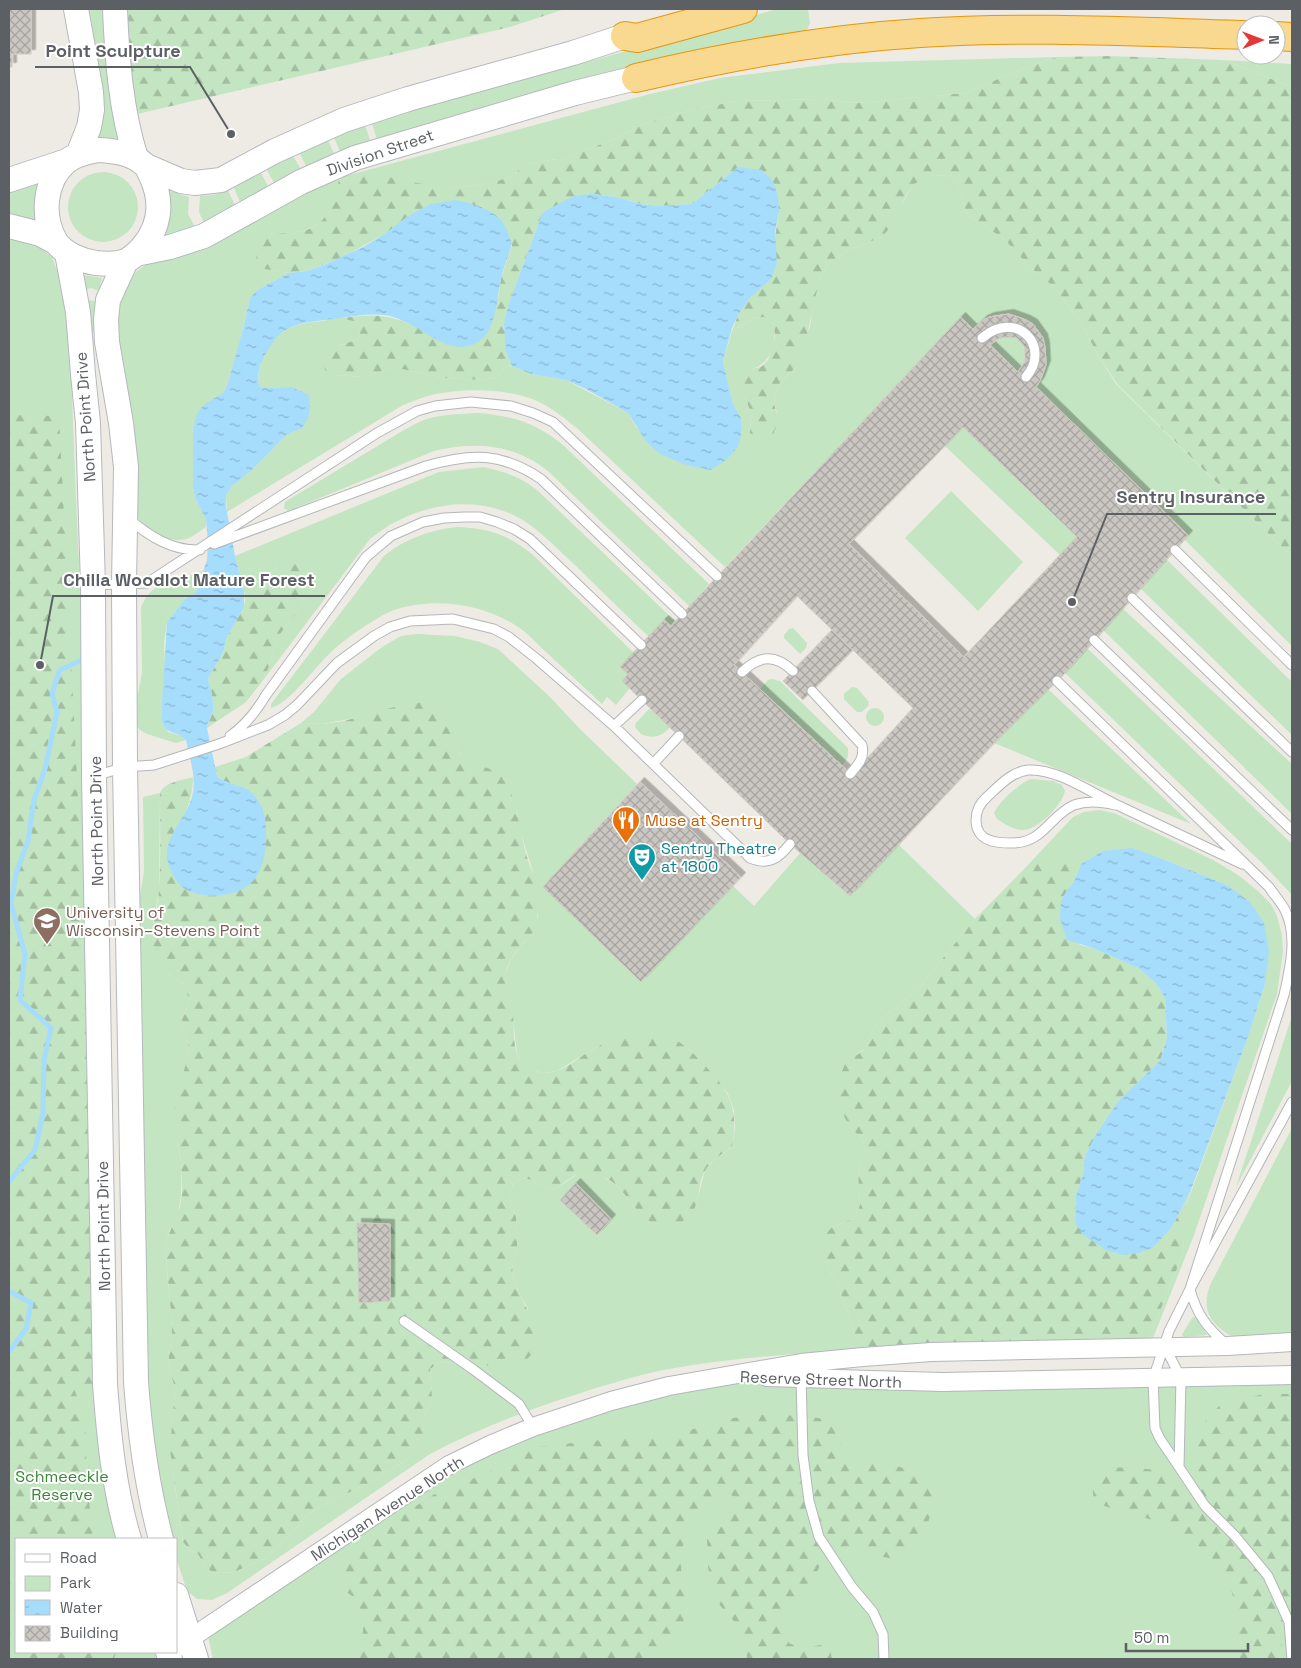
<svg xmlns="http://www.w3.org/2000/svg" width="1301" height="1668" font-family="'Space Grotesk',sans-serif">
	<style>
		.green { fill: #c3e5c1 }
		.forest { fill: url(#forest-firs) }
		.water { fill: url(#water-ripples) }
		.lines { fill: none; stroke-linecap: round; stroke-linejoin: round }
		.stream { stroke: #a6dcfc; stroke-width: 5 }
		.building { fill: url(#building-cross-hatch); stroke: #d2ccc2; fill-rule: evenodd; filter: url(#shadow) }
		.lane-casing { stroke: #b4b7ba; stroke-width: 11 }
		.street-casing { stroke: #b4b7ba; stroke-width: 20 }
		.secondary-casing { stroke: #b5b9bd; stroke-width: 26 }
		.highway-casing { stroke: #e99509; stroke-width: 30 }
		.lane { stroke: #fff; stroke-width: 9 }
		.street { stroke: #fff; stroke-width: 18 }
		.secondary { stroke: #fff; stroke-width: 24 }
		.highway { stroke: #f9d890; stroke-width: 28 }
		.labels { text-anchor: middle; stroke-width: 4; stroke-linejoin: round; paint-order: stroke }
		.street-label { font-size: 16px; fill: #5c6064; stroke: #fff }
		.food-label { font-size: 16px; fill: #c56008; stroke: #fff; text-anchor: start }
		.culture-label { font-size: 16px; fill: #0d838f; stroke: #fff; text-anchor: start }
		.education-label { font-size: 16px; fill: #785e54; stroke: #fff; text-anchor: start }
		.park-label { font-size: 16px; fill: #3a8639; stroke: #fff }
		.leader { fill: none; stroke: #5c6064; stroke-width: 2 }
		.callout-dot { fill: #5c6064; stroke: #fff; stroke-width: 2 }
		.callout-label { font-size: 18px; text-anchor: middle; font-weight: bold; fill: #5c6064; stroke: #fff; stroke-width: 4; stroke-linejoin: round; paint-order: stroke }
	</style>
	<defs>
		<pattern id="forest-firs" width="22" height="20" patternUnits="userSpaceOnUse" patternTransform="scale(1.25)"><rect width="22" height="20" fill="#c3e5c1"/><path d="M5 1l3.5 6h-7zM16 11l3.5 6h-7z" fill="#a2bda0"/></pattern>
		<pattern id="water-ripples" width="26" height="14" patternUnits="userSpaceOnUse" patternTransform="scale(1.25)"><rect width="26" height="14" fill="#a6dcfc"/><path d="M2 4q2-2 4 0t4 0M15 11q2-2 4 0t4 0" fill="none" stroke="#8ab6d0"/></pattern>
		<pattern id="building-cross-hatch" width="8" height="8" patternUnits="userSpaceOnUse" patternTransform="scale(1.25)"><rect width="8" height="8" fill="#cac6c1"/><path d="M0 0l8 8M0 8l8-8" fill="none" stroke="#a7a4a0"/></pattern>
		<filter id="shadow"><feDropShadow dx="4.5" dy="-4.5" stdDeviation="0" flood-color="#0004"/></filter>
	</defs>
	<rect width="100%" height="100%" fill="#eeebe4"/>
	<path class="green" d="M84,9H105L123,142H94L104,115V97Z
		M777,9H808L810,23L806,32L377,140L371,120L683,36Z
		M1057,57L1022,69L965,93L858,103L820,99L737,101L696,109L644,124L607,142L564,158L526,164L510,177L495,182L470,186L447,189L345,176L650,94L720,78L839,63Z
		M1223,60L1292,64V87Z
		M364,122L371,143L341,154L333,135Z
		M327,138L335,156L307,168L299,152Z
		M293,156L302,171L275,185L267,170Z
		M68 207a35 35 0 1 1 70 0a35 35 0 1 1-70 0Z
		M261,173L269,188L241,204L234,188Z
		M933,175L947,176L955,179L961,193L965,210L971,218L983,224L1006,241L1030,267L1055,288L1078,318L1098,355L1116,384L1292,557V646L1185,540L1188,535L1036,387C1071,338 1009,287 973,329L961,317L725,567L578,429C565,419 553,408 537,401C507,388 463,388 432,395C422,397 412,402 403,405L227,512L226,495L231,487L253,469L287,434L301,429L291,387L262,388L259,386C256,365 268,339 288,329C298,324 311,322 322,321C331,320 345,315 353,321C356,323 358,328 360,330L359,338L351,342L337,346L335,375L363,377L391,369H402L445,378L482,380L497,377L506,367L512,366L531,374L566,380L628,413L636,427L680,461L689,466L711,470L741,418L733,404L723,361L732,331L754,318L765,317L774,324C776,343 772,363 752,369L742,391L751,412L750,433L777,412L774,404L775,394L780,383L793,370L810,326L814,301L820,277L830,262L849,250L882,237L915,182Z
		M43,177L40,222L32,219L9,214V192Z
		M339,180C336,190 334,204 328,214C316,232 290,234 270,235L265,269L289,273L257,290L250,298L239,345L228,383L223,393L196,500L206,519V527C200,531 193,537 186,539C165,544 141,529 135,511L117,339L118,310L125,289L136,272L148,263L332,181Z
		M167,190L189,197L188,214L196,229L161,241L168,221Z
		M228,191L236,207L205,225L199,212L200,196L213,195Z
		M9,239L39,247L52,257L66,294L71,371L78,547L94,776L105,1384L132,1539H16V1652H162L164,1659H9Z
		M83,275L102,278L99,291L91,288L85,290Z
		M86,300L95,301L94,322L95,332L90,333Z
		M1004,337L1017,338L1025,347V361L1018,372L990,345L998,339Z
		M478,413C514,416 535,423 563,445L709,584L689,606L548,471C514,444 475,441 434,451L291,510L288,511L284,508L285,502L288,500L399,433C408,428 417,422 427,419C444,414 461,414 478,413Z
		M963,427L1077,537L1060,555L945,446Z
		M484,467C505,472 519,476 537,490L675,621L671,626L663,620L649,637C624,613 599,589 575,565C555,547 535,524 509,513C463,494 407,508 370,539L261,683L268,669L277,638L306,600L320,577L278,563C268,579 262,590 245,600L244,590L235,556L439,472Z
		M951,491L1023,562L978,611L905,538Z
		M458,527C491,529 506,534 532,554L634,653L628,674L622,681L630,688L616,705L607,697L602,704C583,687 565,669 546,652C538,645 530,635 521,629C487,604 434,596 394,610C376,617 345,639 331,652C316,666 289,704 271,708V704L384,556C406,538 430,530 458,527Z
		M1166,559L1292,682V735L1141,589Z
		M203,571L196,592L185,599L167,622L164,643L165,665L161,719L168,732L182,736L186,740L176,743L147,734L140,730L136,725V704L142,673L141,608C144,599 149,592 157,587Z
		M1122,608L1292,764V814L1103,630Z
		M793,628L807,643L806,648L800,654L784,638V635L789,629Z
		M417,634L455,636L480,642L498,649L550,697L579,728L637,784L543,887L641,981L733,886L754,906L801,852L898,844L975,919L917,990L887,1014L872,1030L866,1048L857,1054L849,1126L861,1138L865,1151L858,1173L860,1205L854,1218L831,1228L826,1267L837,1283L856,1337L866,1348C800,1354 734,1357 669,1369C645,1373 620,1381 596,1388C539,1406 483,1426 430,1454L227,1593L212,1600L197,1599L187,1591L176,1557V1539H171L157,1484L146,1369L139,903L144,871L143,797L160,793L159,891L153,923L168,973L186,985L189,994V1003L182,1019L183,1032L188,1042L189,1051L186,1065L178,1144L181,1162V1196L177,1218L170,1229L167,1239L166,1259L171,1313L172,1336L168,1363L175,1389L172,1427L173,1472L183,1542L191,1551L198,1554L207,1569L213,1572L222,1573L234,1572L260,1561L271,1554L292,1533L306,1516L321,1506L373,1481L414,1455L424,1428V1417L432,1397L430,1369L440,1362L493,1366L528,1309L518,1292L513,1276L512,1263L517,1248L516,1217L510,1200L513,1183C527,1174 530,1180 543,1186C547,1188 552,1188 556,1189L579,1173L600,1175L616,1185L645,1218L664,1227L696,1205L705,1170L714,1160L732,1147L735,1129L734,1110L728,1094L717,1079L691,1051L662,1035L598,1046L557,1071L544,1073L530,1070L521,1063L517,1053L511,1001L504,987L505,974L511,959L521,945L532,934L538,916L536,904L537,890L542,886L535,879L521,833L517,811L465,761L458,751L452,736L366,716L322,724L301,723L314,712L340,680L355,668L382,647L401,636Z
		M1087,648L1292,844V895L1263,864L1065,673Z
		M772,679L780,681L848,748V757L842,766L760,689L768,680Z
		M852,687L857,688L869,702L868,706L862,712H857L844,699V694Z
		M1048,689L1191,824L994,743Z
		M866 717a9 9 0 1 1 18 0a9 9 0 1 1-18 0Z
		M650,708L670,727C662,737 653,739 641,734L635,727L636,723Z
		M1030,779L1053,781L1062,785L1065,791C1062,805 1038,830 1023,830C1013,830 1005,824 997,819L994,813C1001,799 1017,786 1030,779Z
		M1099,810L1114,813L1215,861L1238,875L1258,891L1271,904L1277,916L1282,935L1283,952L1277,994L1194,1235L1153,1338H1149L1184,1251L1183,1240V1214L1247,1040L1265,984L1227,885L1160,858L1103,851L1081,864L1025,868L1073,817L1084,812Z
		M1292,1016V1081L1236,1187Z
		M1292,1128V1336C1275,1336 1251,1339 1234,1337C1230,1336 1225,1332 1221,1329C1205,1317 1204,1302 1210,1285Z
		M1196,1316L1207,1335L1184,1337L1182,1335L1183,1333L1192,1318Z
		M1292,1375V1659H213L206,1627L449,1465L533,1427L732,1376Z"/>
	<path class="forest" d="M123,9H565L510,27L133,115Z
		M1109,56L1223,60L1292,87V557L1118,385L1098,355L1078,318L1055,288L1030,267L1006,241L983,224L971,218L965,210L961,193L955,179L947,176L933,175L914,184L905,197L892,225L882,237L849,250L830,262L820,277L804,348L793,370L780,383L775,394L774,404L779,421L773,434L764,439H754L750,433L751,412L742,391L744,377L752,369L761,367L768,360L775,337L774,324L764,317L754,318L732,331L738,315L749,299L771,279L777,264L774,244L779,212L738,167L692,204L661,206L641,204L615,197L594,194L543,212L509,303L506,351L512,366L506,367L497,377L482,380L445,378L402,369H391L363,377L335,375L325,370C321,343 342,348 359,338L360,330L353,321L342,318C378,313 393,314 425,332L498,299L501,278L512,245L386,233L343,257L307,271L289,273L265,269L257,263C251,221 291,241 315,226C331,217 334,196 339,180L345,176H384L447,189L470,186L494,182L510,177L526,164L564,158L607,142L644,124L696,109L737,101L820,99L858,103L965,93L1022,69L1057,57Z
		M9,415L59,416L87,977L93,1385L73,1386L85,1418L87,1482L93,1539H16V1652H116L114,1659H9Z
		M290,561L304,564L318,570L320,577L306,600L277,638L268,669L261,683L246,702L207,728C208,721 212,717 213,710C214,699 210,688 208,678L220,658L224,650L226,639L244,607L245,600C262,590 268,579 278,563Z
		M422,702C435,711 445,721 452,736C456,744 457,753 464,759C467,762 471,762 475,764C489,768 501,772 508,786C523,814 520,864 543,887L537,890C536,905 541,921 532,934C529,938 524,941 521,945C514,953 507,964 505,975C504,985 508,991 511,1000C516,1018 510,1049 522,1063C526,1068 532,1070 538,1072C562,1077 579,1055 599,1046C614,1039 645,1032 662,1035C682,1039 697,1057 710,1071C733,1096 738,1113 732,1147C723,1153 712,1160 706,1169C694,1188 705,1209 680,1223C650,1239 634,1202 617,1186C609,1178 600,1175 589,1174C586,1174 581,1173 578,1174C570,1177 563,1184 556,1189C552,1188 547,1188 543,1186C530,1180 527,1174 513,1183L510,1200L516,1217L517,1235V1248L512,1263L513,1276L518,1292L534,1322V1338L533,1353L524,1362L509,1365L493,1366L440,1362L430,1369L432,1397L424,1417V1428L420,1444L414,1455L373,1481L321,1506L306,1516L292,1533L271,1554L260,1561L234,1572L222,1573L213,1572L207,1569L198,1554L191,1551L183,1542L170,1450L175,1389L168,1363L172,1336L171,1313L166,1257L167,1239L180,1206L182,1194L181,1162L175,1123V1105L189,1052L188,1042L183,1032L182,1019L189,1003L186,985C178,979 165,973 160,964C145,935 158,916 159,889C161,857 160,825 160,793C164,782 183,780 193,777C193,795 188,809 179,825L193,893C217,896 230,898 250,883L252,792L222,780L217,776L215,767L246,757L301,723L322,724L344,721L390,708Z
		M1054,862L1081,864L1074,881L1061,900L1080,945L1093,948L1138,968L1156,983L1165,998L1167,1038L1160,1061L1119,1100L1085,1156L1083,1174L1076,1196L1075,1222L1153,1248L1172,1227L1191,1190L1183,1214V1240L1184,1251L1149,1338L866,1348L856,1337L837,1283L826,1267L823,1253L824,1236L831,1228L854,1218L860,1205L858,1173L865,1151L861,1138L849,1126L838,1104L839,1079L845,1064L866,1048L872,1030L887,1014L917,990L975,919L1025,868L1037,863Z
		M1265,1394H1292V1607L1281,1629L1282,1659H1232C1242,1623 1237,1580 1207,1553C1200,1547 1190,1542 1182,1536C1176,1532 1169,1527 1163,1524C1141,1514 1116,1513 1094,1501C1093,1493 1091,1483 1096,1475C1107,1460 1161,1472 1179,1473L1192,1462L1199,1431L1208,1417L1222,1403Z
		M770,1414L812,1417L841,1422L845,1436L840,1448L845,1459L888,1463L925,1475L936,1499L923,1537L902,1560L883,1557L847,1546L824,1557L817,1572L786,1614L783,1633L789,1643L800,1648L829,1644L832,1659H745L747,1657L744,1637L739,1627L712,1596L708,1566L707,1539L711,1531L734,1513L738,1498L722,1491L690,1526L682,1549L681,1573L689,1588L687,1616L675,1633L662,1645L657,1656L658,1659H360L364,1620L357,1599L343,1590V1576L355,1551L374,1533L433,1495L489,1472L536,1447L630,1437L660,1438L734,1418Z"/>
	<path class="water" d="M738,167L762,170L773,181L778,196L779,212L775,232L777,264L771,279L749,299L738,315L732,328L723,361L733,404L741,418V434L739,445L732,454L723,462L711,470L689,466L660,454L646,441L628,413L584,388L566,380L531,374L512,366L506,351L504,324L509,303L543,212L574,196L594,194L615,197L641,204L661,206L692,204Z
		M455,200C474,204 497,209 506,228C508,233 512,242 511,246C509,256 504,265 502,275C496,296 498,332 476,343C448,358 420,324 393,317C377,312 357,316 341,318C321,321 294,321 279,335C275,339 271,345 268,350C260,362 257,372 259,386L262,388L291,387L309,395L310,407L308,419L301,429L287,434L253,469L231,487L226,495V506L235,556L244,590V607L226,639L224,650L220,658L208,678C210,688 214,699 213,710C212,717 208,721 207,728L217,776C227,786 246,784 254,795C264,807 266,818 266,833C267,850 263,871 251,883C236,898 196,901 180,885C176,881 171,871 169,866C159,838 189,818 193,792C196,776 189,756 186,740C175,729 167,737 161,719L167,622L185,599L196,592L207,560L208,543L206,519L196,500L193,487V435L195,420L199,410L205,404L223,393L228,383L243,329L250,298L257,290L289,273L307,271L326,264L363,247L386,233L408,216L431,204Z
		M1132,848L1160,858L1227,885L1250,902L1264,923L1269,951L1265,984L1247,1040L1191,1190L1172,1227L1153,1248L1138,1253L1123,1255L1106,1250L1082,1234L1075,1222L1076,1196L1083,1174L1085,1156L1094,1138L1119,1100L1160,1061L1167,1038L1165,998L1156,983L1138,968L1093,948L1067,940L1060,919L1061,900L1074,881L1081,864L1103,851Z"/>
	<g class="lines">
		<path class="stream" d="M9,1182L35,1150L43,1113L44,1060L51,1028L20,1000L25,954L11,904L16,874L28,841L34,800L45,769L57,712L52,693L60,670L86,658
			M9,1291L31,1303L26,1329L9,1352"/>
	</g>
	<path class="building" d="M9,9H31V54H12V67H9Z
		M1009,314L1026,320L1033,324L1043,338L1045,347L1046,365L1040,381L1036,387L1188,535L1065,673L994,743L850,896L790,844L622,681L628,674L620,667L664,620L671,626L961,317L973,329L983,320L990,317ZM1004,337L1017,338L1025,347V361L1018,372L990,345L998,339ZM963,427L1077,537L964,657L849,544ZM797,596L913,708L852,775L734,665Z
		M832,630L853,650L803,700L783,681Z
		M640,782L741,877L641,982L543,887Z
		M576,1183L611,1219L597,1235L560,1200Z
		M357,1223L390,1224V1301L359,1303Z"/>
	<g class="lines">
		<g class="lane-casing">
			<path id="lane" d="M982,338C1017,308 1052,347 1026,377
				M129,519C149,536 172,551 200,550
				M214,544L426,466C471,453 501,452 541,479L682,614
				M1175,550L1292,665
				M93,585L147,583L377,433L417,411L435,406L471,402L511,406L533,413L553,422L717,576
				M1132,598L1292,752
				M1094,640L1292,830
				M742,672C760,655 775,654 793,671
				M1057,681L1269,887C1274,895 1281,902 1285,910C1298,936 1290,968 1284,995L1190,1289L1292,1102
				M812,691L862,745C865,758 858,765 850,774
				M614,726L642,700
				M230,736C246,725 256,712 266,695L366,557L391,536L423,522L444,518L465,517H480L497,522L514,529L530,539L641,645
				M653,764L679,736
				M95,776L125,767L154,765L219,744L268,725L285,715L297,705L337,663L374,636L390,627L410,621L453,619L494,629L509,637L537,659L614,726L750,858C769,866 779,858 790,844
				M1115,805C1102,802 1088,800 1074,805C1049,816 1044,843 1012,843C1004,843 996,843 989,840C980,837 976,829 976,820C976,810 980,803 987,797C999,786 1011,772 1028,770C1056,768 1090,792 1115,804C1157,824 1199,844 1242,864
				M1190,1289C1196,1313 1207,1328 1226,1344
				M404,1321L474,1370L519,1404L533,1427
				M1165,1347L1181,1378L1179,1467L1160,1439L1155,1428L1153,1379L1169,1331L1190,1289
				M801,1376L803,1455L809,1501L819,1537L852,1587L873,1612L883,1634L884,1659
				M1179,1467L1205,1506L1236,1537L1268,1576L1289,1622L1292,1659"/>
		</g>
		<g class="street-casing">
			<path id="street" d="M767,1377L942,1382L1292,1375
				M176,1648L449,1465L490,1445L533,1427L611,1401L669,1386L801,1363L863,1357L931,1352L1228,1346L1292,1342"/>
		</g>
		<g class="secondary-casing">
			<path id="secondary" d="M76,9L91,92L92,110L89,127L78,155
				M115,9C117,59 121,111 136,158
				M99,150C116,151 132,153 145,165C148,168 150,174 152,178C163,203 160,228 141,249C137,253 132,258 126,261C118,264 105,264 96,263C82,261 64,254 56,242C41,217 44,181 66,162C75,154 88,152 99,150Z
				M146,166L181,181L195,183L221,180L275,151L344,120L408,99L573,53L625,36
				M9,180L67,161
				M9,226L40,234L57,243
				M67,253L78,312L83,374L88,423L93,585L94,776L105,1384C109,1437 114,1489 129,1539
				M136,254L170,247L204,236L301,182L355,158L575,93L636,78
				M126,261L108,300L106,320L107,342L121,423L126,467L124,584L125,767L136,1382C140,1435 147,1487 161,1539
				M176,1595L196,1659
				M168,1652L170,1659"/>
		</g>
		<g class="highway-casing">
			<path id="highway" d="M625,36L637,38L743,9
				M1276,36L1292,37
				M636,78C729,56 824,39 920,33C1028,26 1138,32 1246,35"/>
		</g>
		<use href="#lane" class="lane"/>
		<use href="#street" class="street"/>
		<use href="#secondary" class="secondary"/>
		<use href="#highway" class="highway"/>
	</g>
	<defs>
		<g id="restaurant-pin" transform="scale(1.4375)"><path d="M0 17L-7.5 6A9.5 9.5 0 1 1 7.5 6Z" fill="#e8710a" stroke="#fff"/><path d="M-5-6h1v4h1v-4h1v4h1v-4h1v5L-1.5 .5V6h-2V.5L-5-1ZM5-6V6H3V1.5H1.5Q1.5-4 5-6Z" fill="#fff"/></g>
		<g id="theatre-pin" transform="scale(1.4375)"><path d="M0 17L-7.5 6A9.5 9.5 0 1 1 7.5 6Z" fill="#0f9aa8" stroke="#fff"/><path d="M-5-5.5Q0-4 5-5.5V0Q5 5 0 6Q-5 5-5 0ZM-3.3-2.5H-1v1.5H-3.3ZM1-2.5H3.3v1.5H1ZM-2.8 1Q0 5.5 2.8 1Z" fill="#fff"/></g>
		<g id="university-pin" transform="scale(1.4375)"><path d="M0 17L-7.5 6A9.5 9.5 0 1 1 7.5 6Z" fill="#8d6e63" stroke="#fff"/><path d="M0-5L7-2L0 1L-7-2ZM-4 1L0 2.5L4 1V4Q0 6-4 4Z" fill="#fff"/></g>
	</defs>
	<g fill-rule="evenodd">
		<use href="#restaurant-pin" x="626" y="820"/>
		<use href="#theatre-pin" x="642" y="857"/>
		<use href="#university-pin" x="47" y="921"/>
	</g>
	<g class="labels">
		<g class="street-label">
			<text transform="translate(380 152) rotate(-19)" y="6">Division Street</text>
			<text transform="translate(85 417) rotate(-94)" y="6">North Point Drive</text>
			<text transform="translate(96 821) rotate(-91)" y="6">North Point Drive</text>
			<text transform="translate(103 1226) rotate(-91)" y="6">North Point Drive</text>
			<text transform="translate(821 1379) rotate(2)" y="6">Reserve Street North</text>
			<text transform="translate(387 1508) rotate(-33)" y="6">Michigan Avenue North</text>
		</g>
		<g class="food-label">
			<text x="645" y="826">Muse at Sentry</text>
		</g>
		<g class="culture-label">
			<text x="661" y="854">Sentry Theatre<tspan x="661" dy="18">at 1800</tspan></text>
		</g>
		<g class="education-label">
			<text x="66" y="918">University of<tspan x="66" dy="18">Wisconsin–Stevens Point</tspan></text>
		</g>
		<g class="park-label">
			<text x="62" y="1482">Schmeeckle<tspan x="62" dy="18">Reserve</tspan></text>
		</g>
	</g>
	<path class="leader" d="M231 134L190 67H35M1072 602L1107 514H1276M40 665L53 596H325"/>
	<g class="callout-dot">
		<circle cx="231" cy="134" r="5"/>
		<circle cx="1072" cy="602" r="5"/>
		<circle cx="40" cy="665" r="5"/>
	</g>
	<g class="callout-label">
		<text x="113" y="57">Point Sculpture</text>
		<text x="1191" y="503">Sentry Insurance</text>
		<text x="189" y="586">Chilla Woodlot Mature Forest</text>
	</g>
	<rect width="1301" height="1668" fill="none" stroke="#5c6064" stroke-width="20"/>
	<rect x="15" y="1538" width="162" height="115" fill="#ffffff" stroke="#bebfc1"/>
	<rect x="25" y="1554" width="25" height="8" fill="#ffffff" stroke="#bebfc1"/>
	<text x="60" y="1563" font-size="15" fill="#5c6064">Road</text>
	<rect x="25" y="1576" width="25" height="15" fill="#c3e5c1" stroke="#bebfc1"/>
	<text x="60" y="1588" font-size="15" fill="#5c6064">Park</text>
	<rect x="25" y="1600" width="25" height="15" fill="url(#water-ripples)" stroke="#bebfc1"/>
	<text x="60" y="1613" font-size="15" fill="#5c6064">Water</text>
	<rect x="25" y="1626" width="25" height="15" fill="url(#building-cross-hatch)" stroke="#bebfc1"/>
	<text x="60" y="1638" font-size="15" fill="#5c6064">Building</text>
	<g transform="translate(1261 40) rotate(89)"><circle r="24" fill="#ffffff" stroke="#bebfc1"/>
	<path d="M0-4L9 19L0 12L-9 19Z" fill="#e33835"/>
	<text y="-8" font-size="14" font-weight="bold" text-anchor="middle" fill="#5c6064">N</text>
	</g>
	<path d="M1126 1643v8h122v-8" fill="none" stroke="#5c6064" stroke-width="2.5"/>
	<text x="1134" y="1643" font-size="15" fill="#5c6064" stroke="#ffffff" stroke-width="4" paint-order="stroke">50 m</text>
</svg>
